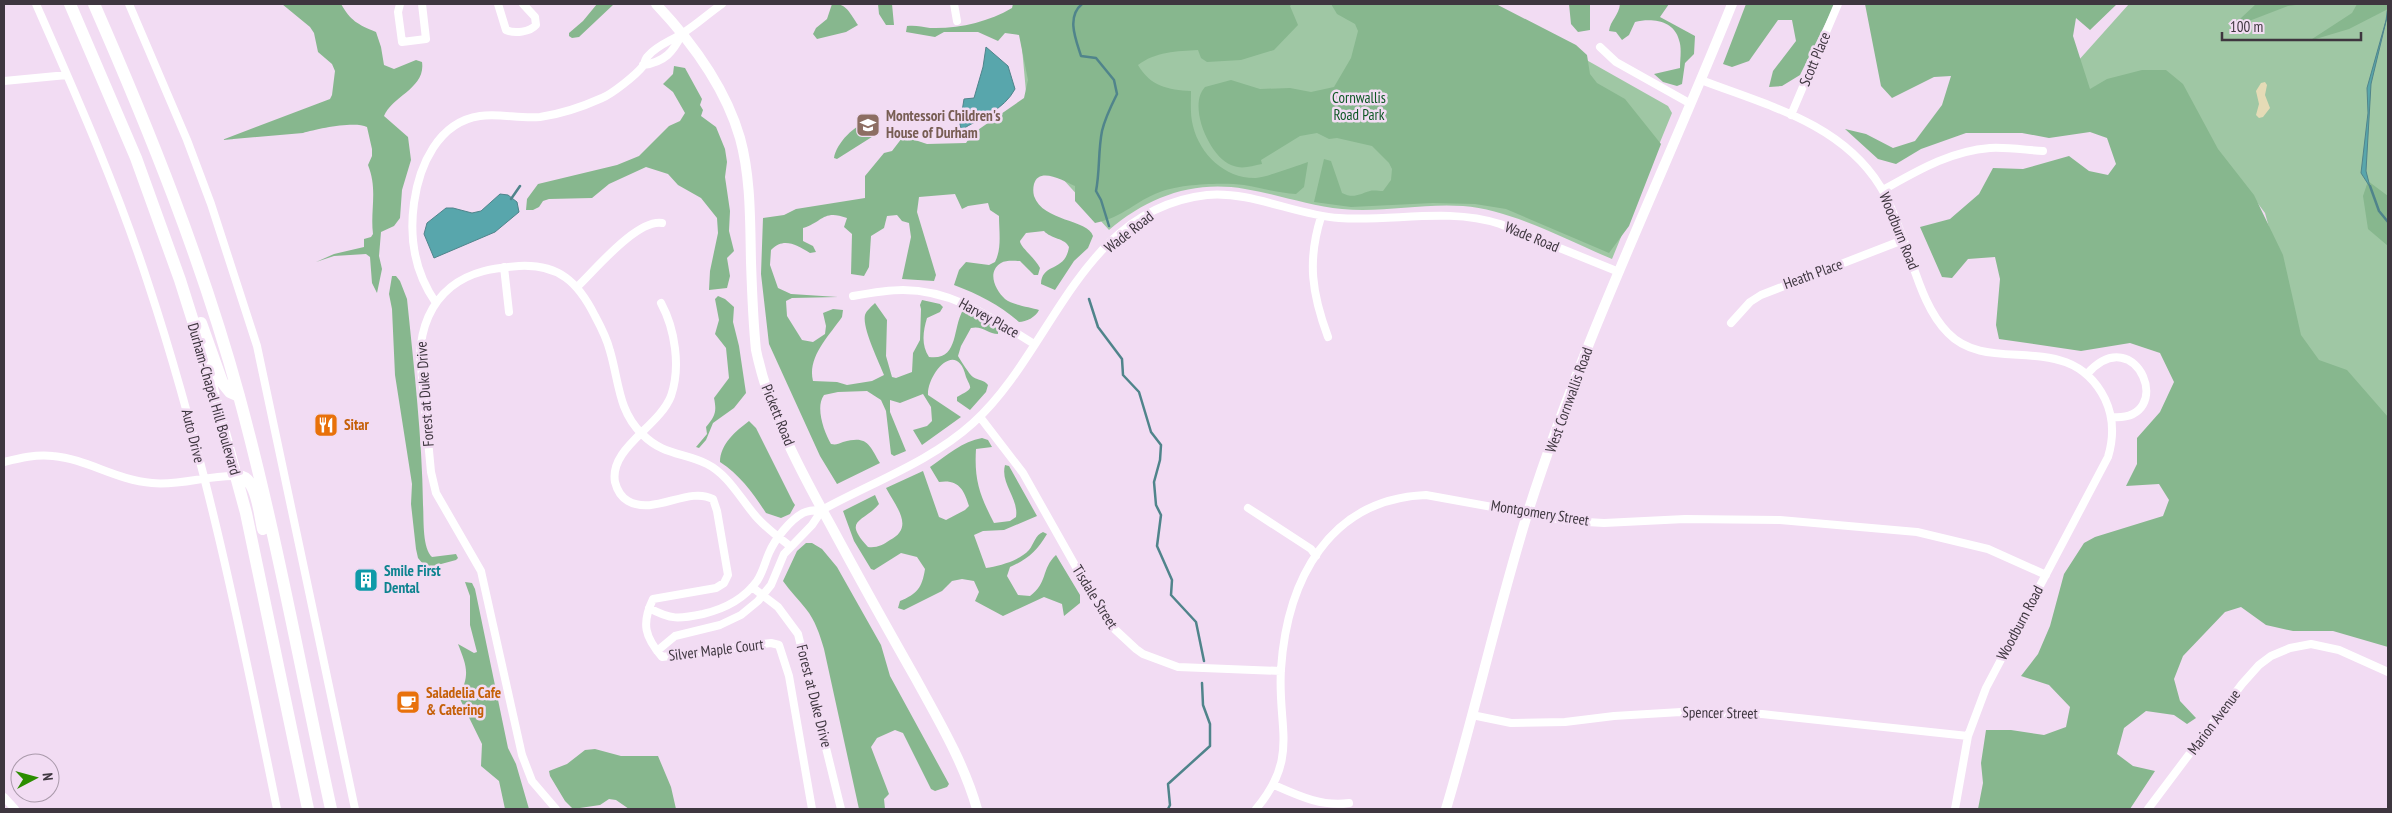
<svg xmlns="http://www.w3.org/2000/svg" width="2392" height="813" font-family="'PT Sans Narrow',sans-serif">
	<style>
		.green { fill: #9fc7a4 }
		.forest { fill: #87b78e }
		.sand { fill: #e5dbb6 }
		.water { fill: #58a6ac; stroke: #50848b }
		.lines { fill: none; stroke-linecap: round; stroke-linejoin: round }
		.stream { stroke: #50848b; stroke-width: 2.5 }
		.minor { stroke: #fff; stroke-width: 8 }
		.tertiary { stroke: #fff; stroke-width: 10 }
		.primary { stroke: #fff; stroke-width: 12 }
		.labels { text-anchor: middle; stroke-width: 5; stroke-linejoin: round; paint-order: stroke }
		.street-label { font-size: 15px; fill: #3e363f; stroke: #f2dcf3 }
		.park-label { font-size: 15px; fill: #0f5825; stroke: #f2dcf3 }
		.education-label { font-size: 15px; font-weight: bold; fill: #785e54; stroke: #f2dcf3; text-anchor: start }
		.food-label { font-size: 15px; font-weight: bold; fill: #c56008; stroke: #f2dcf3; text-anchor: start }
		.culture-label { font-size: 15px; font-weight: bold; fill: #0d838f; stroke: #f2dcf3; text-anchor: start }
	</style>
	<rect width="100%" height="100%" fill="#f2dcf3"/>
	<path class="green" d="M1018,4H1487L1668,106L1672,113L1612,259C1566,240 1513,210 1463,206C1422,203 1382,213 1342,209C1309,206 1277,194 1245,189C1193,180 1148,197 1109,230L1052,167L1033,169Z
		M2129,4H2388V438L2300,340L2265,213L2238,177L2088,107L2078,61Z"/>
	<path class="forest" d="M282,4H341C351,21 357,24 376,32L381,47L384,65L394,69L416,60L422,62C426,88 392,96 384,116L408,137L411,160L402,190L400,218L394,226L381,232L379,256L382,269L377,293L372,283L370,257L366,254L334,256L316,262L334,254L364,247V239L371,237L373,234C370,210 378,190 368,165L372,156V149L367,127C354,121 317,129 303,133L222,140L330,99L332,95L335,71L332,64L318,52L314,33L310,27Z
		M597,4H614L579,37L572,38L569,36V33L583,21Z
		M832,4C846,2 851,15 858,25L846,32L817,39L813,34L816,28L827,19Z
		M878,4H892L894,25H886L879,14Z
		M1013,4H1292L1290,6L1298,25L1274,50L1241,60L1207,62L1201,58L1198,50C1177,51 1155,52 1138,65C1150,86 1168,90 1191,91C1191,103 1190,115 1193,126C1200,155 1226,179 1256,178C1267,177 1296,166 1308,162L1304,187L1296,194C1278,193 1262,188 1244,185C1223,182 1179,184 1160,192C1135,201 1124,217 1095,223L1075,201V186C1064,181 1039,166 1034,184C1033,188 1033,192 1034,196C1043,222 1088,219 1093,236L1088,248L1074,261L1055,290L1041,284C1042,262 1065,273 1069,247C1065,238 1051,239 1044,231L1026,233L1020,241C1020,247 1036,259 1040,268L1038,275H1034L1020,261C1014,261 1006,260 1001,263C986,272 996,291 1005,299C1012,305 1030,307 1039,310C1036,317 1026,322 1019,322C1000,305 978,294 954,285L959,270L966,262L989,265L995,262C1002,248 999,232 999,216L990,210L988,203L968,206L962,209L955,194L919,197L917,212L936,275L934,281L902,279L911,237L909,223L902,221L897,215L887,216L884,228L871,236L869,267L864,276L851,274L852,234L844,227L847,218C823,209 823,222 803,228V241L813,246L816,252L810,253C796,245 784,237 771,250L770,265L778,288L791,294L838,297L792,298L786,301L787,316L802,340L813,342L825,334L826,326L823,313L833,309L843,310L842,317C829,336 807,357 813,381L837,382L847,385L872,381L884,375C879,362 862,328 865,315C866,311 872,306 875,303L887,320L886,356L892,377L896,378L912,372L913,353L920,340L921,309L920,305L922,300L940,304L943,307L940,312L927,318C923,331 921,345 929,357C959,361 952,329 963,310L970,312L998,329V334C988,334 982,325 971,328L961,346L958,356C961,361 969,374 973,377C979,381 983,379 988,385L986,392L970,410L957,401V397C960,395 969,391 970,388C971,386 967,380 966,377C957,338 927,374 928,395L961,417L922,445L913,430L927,426L932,421L931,407L923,394L900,403L890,400V412L906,451L894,456L891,454L886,411L881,400L867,391L838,392L824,395C815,407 824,432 831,444C836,445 838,444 843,442C867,435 869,444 880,463L837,484L820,456L769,344L761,274L763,218L784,215L796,209L865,198V176L884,153L892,151L902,138H909L927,144L966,143L972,134L1024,98L1028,80L1019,35L1005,33L998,41L978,32H944L935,37L906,32L907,26C916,25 922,27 930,28C959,29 988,22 1012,8Z
		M1331,4H1496L1576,45L1587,55L1590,74L1597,83L1625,99L1661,144L1629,226L1609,253L1506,209L1475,204L1433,203L1351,207L1314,202L1324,159L1331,161L1342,193C1354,199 1359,194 1370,191C1373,190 1379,191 1383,191L1391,180L1392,169L1389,163L1372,146L1337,138L1329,139L1317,133L1300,136L1261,160L1262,164C1251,166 1242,170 1231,165C1210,157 1187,106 1205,87L1231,80L1260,89L1290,88L1311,92L1334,87L1351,58L1358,31L1355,24L1337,14Z
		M1569,4H1590V30L1578,32L1571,24Z
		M1620,4H1669L1660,17L1695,36L1694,54L1685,63L1682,84L1677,86L1663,82L1654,74L1680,68C1680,59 1682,48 1679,40C1674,20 1651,18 1635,22L1629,35L1622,40L1616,32L1609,31C1610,21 1619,15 1620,4Z
		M1746,4H1835L1800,75L1782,86L1769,87L1773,71L1796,41L1792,20H1778L1749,61L1732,67L1723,64Z
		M1865,4H2117L2090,30L2076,18L2073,36L2090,89L2107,79L2142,70H2166L2183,84L2218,149L2254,195L2283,255L2301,335L2319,360L2347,370L2388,417V647L2333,631H2293L2266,625L2241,607L2225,612L2183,656L2174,679L2180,701L2196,718L2187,724L2174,715L2146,711L2124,728L2117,754L2133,766L2155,771L2130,809H1978L1983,783L1981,763L1986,730H2011L2044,735L2066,727L2070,707L2049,685L2021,676L2038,654L2050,626L2064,574L2084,543L2095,537L2163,516L2169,500L2159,484L2126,486L2137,464V438L2160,412L2174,382L2160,353L2130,343L2081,351L1999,339L1996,325L2000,279L1995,257L1968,259L1952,278L1942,277L1920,227L1950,219L1979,194L1993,168L2023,169L2069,156L2089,171L2108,175L2116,164L2107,138L2090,132L2049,138L2022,133H1966L1921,149L1896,164L1878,159L1845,129L1866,134L1893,148L1915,141L1942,105L1951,76L1934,77L1892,98L1881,86Z
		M2256,4H2303L2288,6L2236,26L2241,18Z
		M2357,4H2388V9L2349,29L2309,41L2352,13Z
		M674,66L685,68L702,99L700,105L703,110L701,116L716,127L725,149L727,162L725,177L730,211L729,231L734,251L727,258L730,276L727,288L709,290L710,271L718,233L717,218L701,198L678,185L668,174L646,167L609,184L592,198L549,199L543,201L539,207L533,210H526L527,199L538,184L617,165L639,156L669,126L680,121L685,113L673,92L663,84L673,74Z
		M870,122L874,124L875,135L837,159L834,158C836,144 855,123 870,122Z
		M2368,181L2388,196V246L2368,229L2363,196Z
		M392,276H396L400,281L407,299C414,368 422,437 423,505C424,518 422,548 432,557L456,554L458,558L456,560L430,567L423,564L418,558L416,549L411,504L412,484L395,375L392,309L389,294Z
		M718,296L725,299L734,307L733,322L739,346L746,393L734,408L713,423L706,440L699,448L696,447L707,434L706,427C715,416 717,412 714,398L729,378L726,348L715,334L719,320L715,299Z
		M749,421L756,428L793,502L795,505L790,514L781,518L766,513C753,493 740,475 720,462C720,444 736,431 749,421Z
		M982,438L988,440L992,447L976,449C974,480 980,496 994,523L1010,521L1016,517C1019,498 1000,484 1005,465L1009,466L1037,516L1004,530L983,531L974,535L986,568C999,566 1019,561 1029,550C1034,544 1035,535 1043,532L1047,534C1037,551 1028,559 1010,567L1007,576L1018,595L1030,596C1048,583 1041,569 1056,555L1080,595V603L1064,616L1062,604L1044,597L1003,616L975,601L979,592L974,581L962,579L952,581L942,591L904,610L898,608L900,601C917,594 922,588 925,569L917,557L901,553L874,570L871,569L854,541L843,511L875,495L879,504C863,523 842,519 868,547C877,548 883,545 890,540C915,527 896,507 886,488L923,471L939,517L946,520L965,510L969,506C964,489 958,479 939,482L930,467C946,456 963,441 982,438Z
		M806,543H812L822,549L837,567L881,645L890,676L949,784L947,787L935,791L931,789L903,733L895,730L877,738L871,747L889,794L884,799L885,809H859L824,649C820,635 815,620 806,609C798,599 790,591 783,581L797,551Z
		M465,582L472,583L475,589L508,748L516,764L529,809H505L499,781L481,766L482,744L459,697C470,674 467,667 458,644L474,653L477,652L470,625V596Z
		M595,749L621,756H658L671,787L676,809H629L616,800L609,799L600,805L573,809L565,801L550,776L549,771L567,764L585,750Z"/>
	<path class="sand" d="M2265,82L2267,85L2265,95L2270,108L2263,117L2259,118L2256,115L2259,104L2256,91L2261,83Z"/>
	<path class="water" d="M2387,17L2371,84L2366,171L2370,187L2361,173L2368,113L2367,88Z
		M986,47L1008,66L1015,89C1004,110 980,118 961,130L960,124L964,99L974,98L983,67Z
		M500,194L508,195L517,202L519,212L495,232L434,258L424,234L427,223L446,208H453L472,213L481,211Z"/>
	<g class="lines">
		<path class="stream" d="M1082,4C1066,17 1076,40 1081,56L1096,58L1114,80L1117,94C1111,106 1105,118 1102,131C1098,151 1100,171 1096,191L1101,200L1109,226
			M2387,19L2388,11
			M2370,186L2379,211L2388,222
			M511,199L520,186
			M1089,299L1098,327L1122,359L1123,375L1139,392L1151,432L1161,445L1160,460L1154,482L1156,505L1161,515L1157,546L1172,580L1171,595L1196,622L1204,661
			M1168,809L1170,805L1168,784L1210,746V724L1203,705L1202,683"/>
		<path class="minor" d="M36,4C76,95 117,187 148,283C205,455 241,632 277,809
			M129,4L187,140L211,204L257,346L355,809
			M400,4L398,12L402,42L426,39L422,4
			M498,4L506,30C515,34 530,32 536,25L535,17L523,4
			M954,4L957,21
			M1600,47L1616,62L1691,104
			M643,65C665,62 673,52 682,34
			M1701,80C1766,105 1841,123 1880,186C1890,201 1896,221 1903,238C1915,269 1924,309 1948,333C1990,377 2069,327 2105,399C2114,418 2114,437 2108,457L1986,688L1968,736L1955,809
			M4,81L67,75
			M1791,115L1838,4
			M1883,190C1917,171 1950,151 1990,148C2007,147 2026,150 2043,151
			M1321,217C1307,261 1312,294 1328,337
			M504,267L509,312
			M578,286C595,270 637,219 662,223
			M853,296C870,293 887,290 903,290C954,290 993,319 1034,344
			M436,303C415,273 409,239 414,203C419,166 438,122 480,116C499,113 520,119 540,117C561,114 582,107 602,98C612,94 636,75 643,66C645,63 645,58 648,56C657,45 671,41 683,33C696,25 709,13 722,4
			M661,303C675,329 681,367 671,396C659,427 609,448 615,482C617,490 621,497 628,501C654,516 688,486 713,499L717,511L728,575L724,583L716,588L653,599C641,624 645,637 662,657L771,643L779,645L789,676L812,809
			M1731,323L1750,302L1761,295L1903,240
			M2087,374C2137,318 2178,422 2112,417
			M980,417L1023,473L1107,622L1136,649L1143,654L1178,667L1281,671
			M4,462C20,458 36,454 53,456C87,459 116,480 152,483C180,486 208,475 236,476
			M1248,508L1311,549L1316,556
			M752,587L778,607L798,634L841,809
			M649,608C671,620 679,619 703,614C724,609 744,599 757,581C763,572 765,562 769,553C775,539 790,520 803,513C809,510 816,510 822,510C873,482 930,462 973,423C1053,351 1080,209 1207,195C1252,191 1295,215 1339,218C1393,222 1447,207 1500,224L1619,272
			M657,651L675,636L720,625L741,615L758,601L771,585L784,554L812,525L822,510
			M1472,715L1511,723L1565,722L1614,716L1681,712L1762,714L1968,736
			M1274,785C1299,796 1322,807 1349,803
			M4,797L15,809
			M556,809L532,781L522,755L481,571L436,493L431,472L420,356C421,329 429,305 451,287C471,271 494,268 519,266C559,264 578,282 595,316C601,327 607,339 610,351C619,381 618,411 642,434C664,456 683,452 707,464C727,474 739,496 753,513C763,526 777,536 790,546
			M1256,809C1300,757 1277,727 1281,669C1287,580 1329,499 1426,495L1569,521L1604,523L1685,519L1780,520L1917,532L1988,549L2046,575
			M2148,809L2242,684L2259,665L2271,656L2290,648L2311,644L2339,650L2388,672"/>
		<path class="tertiary" d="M656,4C692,42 725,86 740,138C751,178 750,221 751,262C752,292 753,321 756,350C769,412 799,468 830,524C858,576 887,628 916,679C939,721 964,763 977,809
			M1446,809C1475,712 1497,612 1527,515C1582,340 1664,174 1732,4"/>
		<path class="primary" d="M70,4L136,158L180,280L198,337L246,513L308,809
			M94,4C150,132 202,261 239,396C276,532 301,672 331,809
			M201,323L222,382L230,392L239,396
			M236,476C257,474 259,513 263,529"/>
	</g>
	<defs>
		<g id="school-square" transform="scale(1.25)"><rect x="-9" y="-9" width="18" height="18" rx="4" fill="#8d6e63" stroke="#f2dcf3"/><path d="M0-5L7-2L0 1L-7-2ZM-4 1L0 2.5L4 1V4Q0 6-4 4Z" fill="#fff"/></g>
		<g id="restaurant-square" transform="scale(1.25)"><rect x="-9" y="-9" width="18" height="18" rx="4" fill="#e8710a" stroke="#f2dcf3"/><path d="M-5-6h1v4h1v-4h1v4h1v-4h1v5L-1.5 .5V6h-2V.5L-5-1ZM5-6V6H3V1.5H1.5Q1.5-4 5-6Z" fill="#fff"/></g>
		<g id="building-square" transform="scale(1.25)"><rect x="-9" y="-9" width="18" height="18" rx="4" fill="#0f9aa8" stroke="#f2dcf3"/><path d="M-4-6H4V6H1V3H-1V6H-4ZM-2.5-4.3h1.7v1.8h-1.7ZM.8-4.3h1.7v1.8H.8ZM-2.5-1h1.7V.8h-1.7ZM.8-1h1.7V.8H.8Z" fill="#fff"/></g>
		<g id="cafe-square" transform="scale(1.25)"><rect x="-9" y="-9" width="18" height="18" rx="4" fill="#e8710a" stroke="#f2dcf3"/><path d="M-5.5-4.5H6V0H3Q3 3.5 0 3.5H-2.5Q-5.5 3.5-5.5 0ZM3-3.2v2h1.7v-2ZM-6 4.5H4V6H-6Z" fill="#fff"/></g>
	</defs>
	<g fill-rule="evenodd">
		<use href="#school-square" x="868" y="125"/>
		<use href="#restaurant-square" x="326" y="425"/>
		<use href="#building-square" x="366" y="580"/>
		<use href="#cafe-square" x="408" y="702"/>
	</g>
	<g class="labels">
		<g class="street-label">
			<text transform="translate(1815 59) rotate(-67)" y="5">Scott Place</text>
			<text transform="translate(1899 231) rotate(68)" y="5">Woodburn Road</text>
			<text transform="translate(1129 232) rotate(-38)" y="5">Wade Road</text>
			<text transform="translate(1532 237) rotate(22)" y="5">Wade Road</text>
			<text transform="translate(1813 274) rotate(-20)" y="5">Heath Place</text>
			<text transform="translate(989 318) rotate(29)" y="5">Harvey Place</text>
			<text transform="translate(425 394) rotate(-94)" y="5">Forest at Duke Drive</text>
			<text transform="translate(214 399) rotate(74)" y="5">Durham-Chapel Hill Boulevard</text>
			<text transform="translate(1569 400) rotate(-70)" y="5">West Cornwallis Road</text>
			<text transform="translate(778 415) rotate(68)" y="5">Pickett Road</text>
			<text transform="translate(193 436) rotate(76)" y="5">Auto Drive</text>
			<text transform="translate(1540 513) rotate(9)" y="5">Montgomery Street</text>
			<text transform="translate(1095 597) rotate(58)" y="5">Tisdale Street</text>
			<text transform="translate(2020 623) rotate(-62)" y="5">Woodburn Road</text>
			<text transform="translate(716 650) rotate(-7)" y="5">Silver Maple Court</text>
			<text transform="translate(814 696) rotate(76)" y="5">Forest at Duke Drive</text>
			<text transform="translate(1720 713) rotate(1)" y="5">Spencer Street</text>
			<text transform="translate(2214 722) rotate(-53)" y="5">Marion Avenue</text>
		</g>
		<g class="park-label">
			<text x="1359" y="103">Cornwallis<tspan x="1359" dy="17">Road Park</tspan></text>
		</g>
		<g class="education-label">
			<text x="886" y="121">Montessori Children's<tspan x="886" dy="17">House of Durham</tspan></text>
		</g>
		<g class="food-label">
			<text x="344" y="430">Sitar</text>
			<text x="426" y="698">Saladelia Cafe<tspan x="426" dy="17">&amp; Catering</tspan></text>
		</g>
		<g class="culture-label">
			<text x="384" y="576">Smile First<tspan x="384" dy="17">Dental</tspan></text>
		</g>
	</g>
	<rect width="2392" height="813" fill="none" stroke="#3e363f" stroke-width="10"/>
	<g transform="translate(35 778) rotate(84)"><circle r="24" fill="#f2dcf3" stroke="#aa9aab"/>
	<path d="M0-4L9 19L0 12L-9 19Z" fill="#2c8d00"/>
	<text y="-8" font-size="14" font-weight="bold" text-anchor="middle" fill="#3e363f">N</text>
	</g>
	<path d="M2222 32v8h139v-8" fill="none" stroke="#3e363f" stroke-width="2.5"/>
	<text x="2230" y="32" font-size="15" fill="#3e363f" stroke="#f2dcf3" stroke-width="4" paint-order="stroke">100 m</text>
</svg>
